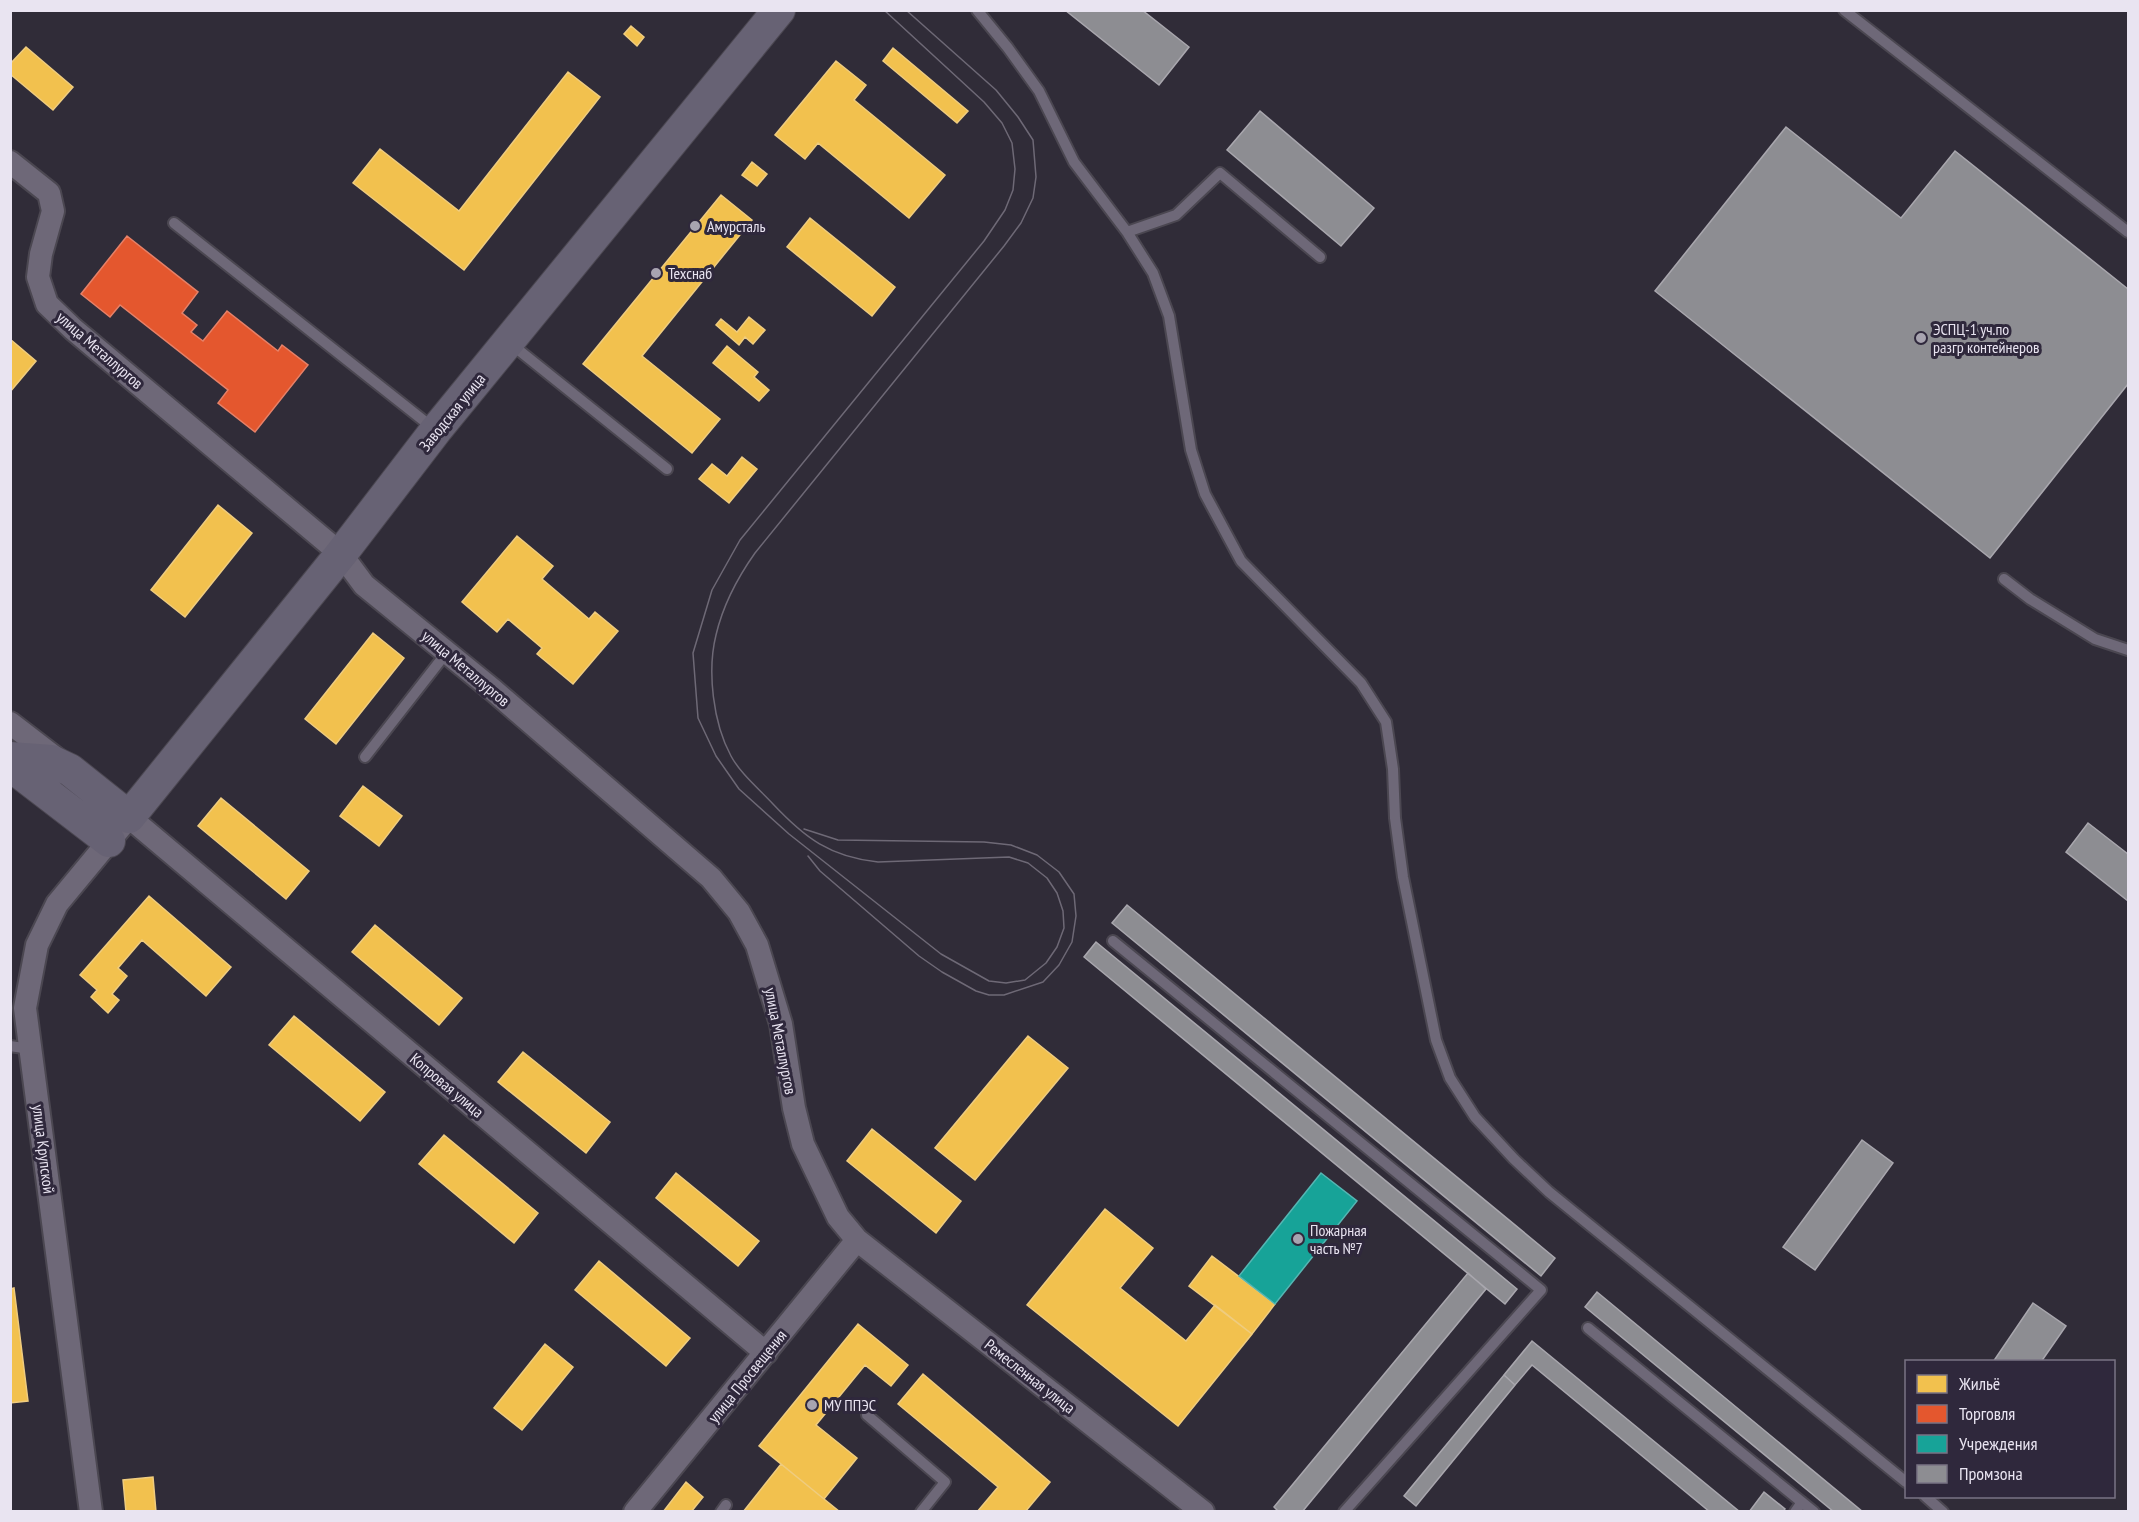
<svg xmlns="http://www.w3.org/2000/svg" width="2139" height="1522" font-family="'PT Sans Narrow',sans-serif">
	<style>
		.homes { fill: #f2c14e; stroke: #efcc7f; stroke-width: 1.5 }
		.shops { fill: #e4572e; stroke: #e68168; stroke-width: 1.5 }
		.public { fill: #17a398; stroke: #56b6b3; stroke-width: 1.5 }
		.industry { fill: #8d8d92; stroke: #a9a7ae; stroke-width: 1.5 }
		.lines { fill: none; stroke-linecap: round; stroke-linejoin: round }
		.lane-casing { stroke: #4b4751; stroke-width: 14 }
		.street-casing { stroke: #4b4751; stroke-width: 26 }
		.secondary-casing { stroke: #4b4751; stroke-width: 34 }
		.lane { stroke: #6e6878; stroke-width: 10 }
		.street { stroke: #6e6878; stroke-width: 22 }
		.secondary { stroke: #676274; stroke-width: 32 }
		.tram { stroke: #6e6976; stroke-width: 1.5 }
		.poi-dot { fill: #a8a4b0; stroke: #2f283c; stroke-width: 2 }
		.labels { text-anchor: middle; stroke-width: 6; stroke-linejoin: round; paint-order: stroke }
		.poi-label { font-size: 16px; fill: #e9e4f1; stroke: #2f283c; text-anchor: start }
		.street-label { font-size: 16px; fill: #e9e4f1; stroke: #2f283c }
	</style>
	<rect width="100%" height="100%" fill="#302c38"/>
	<path class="homes" d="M631,26L644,37L637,46L624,34Z
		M26,47L73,87L53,110L10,74V64Z
		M893,48L968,111L957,123L883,61Z
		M836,61L866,85L854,100L945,175L909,218L818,143L805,159L775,135Z
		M568,72L600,97L464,270L353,183L380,149L459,211Z
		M752,162L767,174L757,186L742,175Z
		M721,195L752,220L642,356L720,419L692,453L583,364Z
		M810,218L895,287L872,316L787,247Z
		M749,317L765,330L753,344L745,337L739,345L716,325L721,319L737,332Z
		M10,339L36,361L10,392Z
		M727,346L758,372L754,377L769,390L759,401L713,363Z
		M742,457L757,469L729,503L699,479L712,464L727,476Z
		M218,505L252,533L185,617L151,590Z
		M517,536L553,566L542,579L589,619L595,612L618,631L573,684L537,654L542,648L508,619L497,632L462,602Z
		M373,633L404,658L336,744L305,719Z
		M363,786L402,816L379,846L340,816Z
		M221,798L309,871L286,899L198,826Z
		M149,896L231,967L206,996L142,940L118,968L127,976L112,994L119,1000L108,1013L91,997L97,990L80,975Z
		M375,925L462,998L439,1025L352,952Z
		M294,1016L385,1092L360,1121L269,1045Z
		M1028,1036L1068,1068L975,1180L935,1148Z
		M523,1052L610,1122L586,1153L498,1082Z
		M872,1129L961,1201L936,1233L847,1161Z
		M444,1135L538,1213L514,1243L419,1164Z
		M676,1173L759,1241L738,1266L656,1198Z
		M1105,1209L1153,1248L1120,1288L1186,1341L1215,1305L1252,1334L1178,1426L1027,1305Z
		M1212,1256L1275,1304L1252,1334L1189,1286Z
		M599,1261L690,1338L666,1366L575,1290Z
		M14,1288L28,1401L10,1403V1289Z
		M858,1324L908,1365L891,1386L865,1365L816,1425L857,1458L824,1499L759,1446Z
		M545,1344L573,1367L522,1430L494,1408Z
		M923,1374L1050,1482L1025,1512H977L998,1487L898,1404Z
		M781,1464L824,1499L840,1512H743Z
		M153,1477L156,1512H126L123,1480Z
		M686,1482L703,1497L691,1512H663Z"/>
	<path class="shops" d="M127,236L198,292L182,313L197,325L191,332L203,341L227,311L278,351L282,345L308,365L255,432L218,403L228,390L120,305L110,317L81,294Z"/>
	<path class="public" d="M1321,1173L1357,1201L1275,1304L1239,1276Z"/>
	<path class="industry" d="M1065,10H1142L1189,47L1159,85Z
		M1260,111L1374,208L1341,246L1227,150Z
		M1786,127L1901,218L1955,151L2128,289V384L1990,558L1655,291Z
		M2088,823L2128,854V901L2066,852Z
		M1127,905L1555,1258L1541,1276L1112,923Z
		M1096,942L1517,1289L1505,1304L1084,957Z
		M1862,1140L1893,1163L1815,1270L1783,1247Z
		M1468,1273L1486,1289L1302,1512H1279L1274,1507Z
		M1597,1292L1863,1512H1834L1585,1307Z
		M2033,1303L2066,1326L2041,1362H1993Z
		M1532,1341L1740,1512H1710L1532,1365L1515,1385L1504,1375Z
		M1504,1375L1515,1385L1416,1506L1404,1496Z
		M1764,1492L1785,1509L1783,1512H1749Z"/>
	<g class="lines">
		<g class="lane-casing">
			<path id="lane" d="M977,10L1008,48L1039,91L1074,162L1127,232L1153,273L1169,316L1191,450L1205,494L1241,561L1361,683L1386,722L1393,769L1395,818L1403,877L1436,1040L1450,1078L1475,1117L1514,1159L1549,1192L1906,1482
				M1844,10L2128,232
				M174,223L433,428
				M1127,232L1176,215L1220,173L1320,257
				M511,344L667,469
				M2004,579L2030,599L2095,639L2128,650
				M365,757L447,652
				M1113,941L1541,1290L1344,1512
				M10,1046L30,1049
				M1588,1328L1814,1512
				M867,1415L945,1482L921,1512
				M1925,1496L1943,1512
				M721,1512L726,1505
				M1795,1512L1802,1502"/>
		</g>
		<g class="street-casing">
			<path id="street" d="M10,162L49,193L53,211L41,254L38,277L47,304L73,329L341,554L364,585L493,690L711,878L739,912L757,945L781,1024L794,1108L803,1144L838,1217L857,1240L1203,1512
				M10,723L62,763
				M91,1512L25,1008L37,945L57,904L129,817L766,1353
				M635,1512L857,1240"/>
		</g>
		<g class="secondary-casing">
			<path id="secondary" d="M10,758L51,761L70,770L129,817L341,554L436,430L779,10
				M10,765L109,841"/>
		</g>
		<use href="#lane" class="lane"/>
		<use href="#street" class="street"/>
		<use href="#secondary" class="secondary"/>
		<path class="tram" d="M884,10L984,102L1002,123L1012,143L1015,169L1013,190L1005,210L984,241L740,540L712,590L693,653L698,718L716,756L739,789L789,834L941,954L989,981L1006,983L1025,980L1046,963L1057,947L1064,928L1063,911L1057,893L1047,878L1028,863L1009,857L878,862C830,857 805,838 773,804C759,789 740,773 731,756C713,723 707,671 716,635C723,605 738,577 755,553L1004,246L1021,223L1033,198L1036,177L1033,140L1018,117L996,90L906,10
			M804,829L838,840L984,842L1011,845L1037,855L1059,872L1074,894L1076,916L1072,942L1059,965L1043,982L1004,995H989L976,991L942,972L919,956L820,871L808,856"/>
	</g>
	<g class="poi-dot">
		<circle cx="695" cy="226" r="6"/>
		<circle cx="656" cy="273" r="6"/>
		<circle cx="1921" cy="338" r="6"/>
		<circle cx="1298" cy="1239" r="6"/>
		<circle cx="812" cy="1405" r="6"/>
	</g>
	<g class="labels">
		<g class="poi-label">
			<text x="707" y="232">Амурсталь</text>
			<text x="668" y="279">Техснаб</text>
			<text x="1933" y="335">ЭСПЦ-1 уч.по<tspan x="1933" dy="18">разгр контейнеров</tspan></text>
			<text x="1310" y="1236">Пожарная<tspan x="1310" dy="18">часть №7</tspan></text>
			<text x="824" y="1411">МУ ППЭС</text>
		</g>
		<g class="street-label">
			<text transform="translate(100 350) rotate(41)" y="6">улица Металлургов</text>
			<text transform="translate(452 412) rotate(-51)" y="6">Заводская улица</text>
			<text transform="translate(466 668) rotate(40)" y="6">улица Металлургов</text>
			<text transform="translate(781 1041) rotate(79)" y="6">улица Металлургов</text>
			<text transform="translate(447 1085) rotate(40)" y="6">Копровая улица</text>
			<text transform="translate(44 1149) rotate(83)" y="6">улица Крупской</text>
			<text transform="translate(747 1376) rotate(-51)" y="6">улица Просвещения</text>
			<text transform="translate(1030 1376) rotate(38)" y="6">Ремесленная улица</text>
		</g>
	</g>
	<rect width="2139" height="1522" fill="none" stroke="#e9e4f1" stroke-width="24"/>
	<rect x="1905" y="1360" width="210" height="138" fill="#2f283c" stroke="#797384" stroke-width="1.5"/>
	<rect x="1917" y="1375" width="30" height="18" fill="#f2c14e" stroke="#797384" stroke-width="1.5"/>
	<text x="1959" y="1390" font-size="18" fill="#e9e4f1">Жильё</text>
	<rect x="1917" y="1405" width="30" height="18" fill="#e4572e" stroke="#797384" stroke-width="1.5"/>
	<text x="1959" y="1420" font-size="18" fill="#e9e4f1">Торговля</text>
	<rect x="1917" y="1435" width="30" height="18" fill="#17a398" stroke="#797384" stroke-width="1.5"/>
	<text x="1959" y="1450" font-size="18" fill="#e9e4f1">Учреждения</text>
	<rect x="1917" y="1465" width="30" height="18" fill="#8d8d92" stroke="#797384" stroke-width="1.5"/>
	<text x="1959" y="1480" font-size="18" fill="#e9e4f1">Промзона</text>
</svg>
